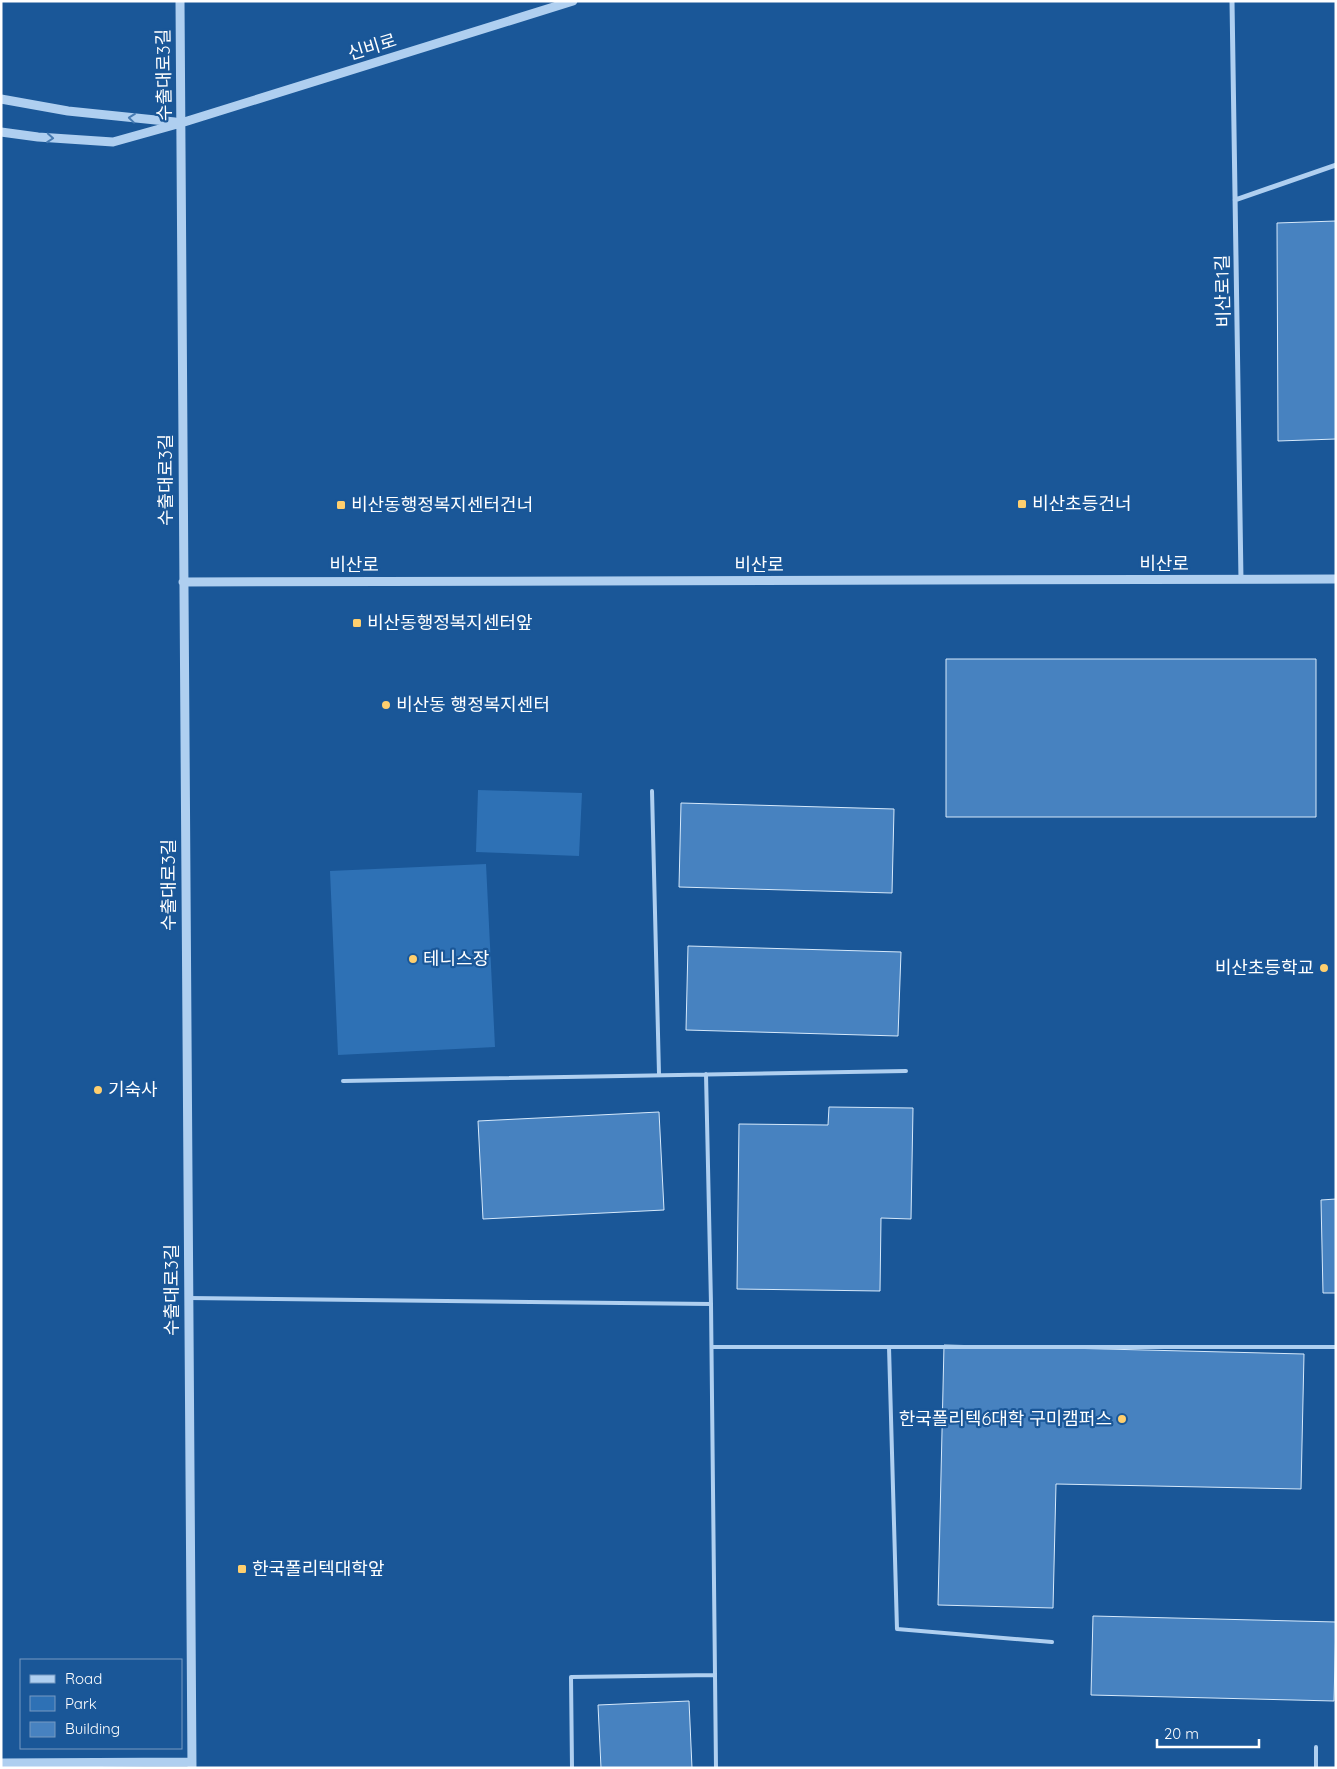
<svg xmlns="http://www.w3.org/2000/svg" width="1337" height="1769" font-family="Quicksand,'Noto Sans KR',sans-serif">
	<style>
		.green { fill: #2e71b5 }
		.building { fill: #4782c0; stroke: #d6e9fb }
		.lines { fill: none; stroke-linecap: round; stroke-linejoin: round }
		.service { stroke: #afcff0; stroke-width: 4 }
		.minor { stroke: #afcff0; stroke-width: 5 }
		.tertiary { stroke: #afcff0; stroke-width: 9 }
		.oneway { stroke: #477bb2 }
		.poi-dot { fill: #ffcf6e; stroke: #1a5798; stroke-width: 2 }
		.labels { text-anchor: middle; stroke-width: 4.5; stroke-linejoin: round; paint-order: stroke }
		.street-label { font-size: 18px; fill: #fff; stroke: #1a5798 }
		.poi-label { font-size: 18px; fill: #fff; stroke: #1a5798; text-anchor: start }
	</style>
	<rect width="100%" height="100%" fill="#1a5798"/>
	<path class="green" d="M478,790L582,793L579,856L476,852Z
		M486,864L495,1047L338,1055L330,871Z"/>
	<path class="building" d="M1336,221V439L1278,441L1277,223Z
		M946,659H1316V817H946Z
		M681,803L894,809L892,893L679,887Z
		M688,946L901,952L898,1036L686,1030Z
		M829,1107L913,1108L911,1219L881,1218L880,1291L737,1289L739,1124L828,1125Z
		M659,1112L664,1210L483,1219L478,1121Z
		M1336,1199V1293H1323L1321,1200Z
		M944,1345L1304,1354L1301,1489L1056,1484L1053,1608L938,1605Z
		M1093,1616L1336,1622L1334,1701L1091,1695Z
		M689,1701L692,1768H601L598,1705Z"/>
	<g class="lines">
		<path class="service" d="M652,791L659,1074
			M706,1074L711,1304
			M343,1081L906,1071
			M188,1298L711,1304L716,1768
			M712,1347H1336
			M889,1347L897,1629L1052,1642
			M1316,1747V1768
			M572,1768L571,1677L715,1675"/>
		<path class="minor" d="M1232,1L1241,580
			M1235,200L1336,165"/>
		<path class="tertiary" d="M180,1L192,1768
			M1,99L68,111L175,122
			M1,132L38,137L113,142L181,123L573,1
			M183,582L1336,579
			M1,1763L192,1762"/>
	</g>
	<defs><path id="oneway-chevron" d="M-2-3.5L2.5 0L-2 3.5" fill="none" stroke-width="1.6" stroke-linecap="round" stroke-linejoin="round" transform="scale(1.25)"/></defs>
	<g class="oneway">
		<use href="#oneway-chevron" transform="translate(132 118) rotate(-174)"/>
		<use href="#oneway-chevron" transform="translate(50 138) rotate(4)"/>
	</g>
	<g class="poi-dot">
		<rect x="1017" y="499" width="10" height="10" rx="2.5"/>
		<rect x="336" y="500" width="10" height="10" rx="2.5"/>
		<rect x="352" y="618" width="10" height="10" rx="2.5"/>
		<circle cx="386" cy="705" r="5"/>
		<circle cx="413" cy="959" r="5"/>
		<circle cx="1324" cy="968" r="5"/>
		<circle cx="98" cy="1090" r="5"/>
		<circle cx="1122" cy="1419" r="5"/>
		<rect x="237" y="1564" width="10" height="10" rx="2.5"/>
	</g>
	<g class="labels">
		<g class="street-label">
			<text transform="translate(372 47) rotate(-17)" y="6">신비로</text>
			<text transform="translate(164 75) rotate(-91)" y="6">수출대로3길</text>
			<text transform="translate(1223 291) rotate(-91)" y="6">비산로1길</text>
			<text transform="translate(166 480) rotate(-90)" y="6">수출대로3길</text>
			<text x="1164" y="570">비산로</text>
			<text x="354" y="571">비산로</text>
			<text x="759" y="571">비산로</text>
			<text transform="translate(169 885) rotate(-90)" y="6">수출대로3길</text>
			<text transform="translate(172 1290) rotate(-90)" y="6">수출대로3길</text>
		</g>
		<g class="poi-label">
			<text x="1032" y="510">비산초등건너</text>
			<text x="351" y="511">비산동행정복지센터건너</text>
			<text x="367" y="629">비산동행정복지센터앞</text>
			<text x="396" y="711">비산동 행정복지센터</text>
			<text x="423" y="965">테니스장</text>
			<text x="1314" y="974" text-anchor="end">비산초등학교</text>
			<text x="108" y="1096">기숙사</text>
			<text x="1112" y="1425" text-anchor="end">한국폴리텍6대학 구미캠퍼스</text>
			<text x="252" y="1575">한국폴리텍대학앞</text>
		</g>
	</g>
	<rect width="1337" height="1769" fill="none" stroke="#ffffff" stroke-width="5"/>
	<rect x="20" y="1659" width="162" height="90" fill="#1a5798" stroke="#769ac1"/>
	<rect x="30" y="1675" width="25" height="8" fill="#afcff0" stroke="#769ac1"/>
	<text x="65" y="1684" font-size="15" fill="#ffffff">Road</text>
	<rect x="30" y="1696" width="25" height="15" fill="#2e71b5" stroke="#769ac1"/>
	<text x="65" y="1709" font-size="15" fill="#ffffff">Park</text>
	<rect x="30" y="1722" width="25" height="15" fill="#4782c0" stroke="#769ac1"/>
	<text x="65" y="1734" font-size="15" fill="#ffffff">Building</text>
	<path d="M1157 1739v8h102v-8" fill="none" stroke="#ffffff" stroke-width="2.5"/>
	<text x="1164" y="1739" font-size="15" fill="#ffffff" stroke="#1a5798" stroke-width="4" paint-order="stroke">20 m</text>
</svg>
